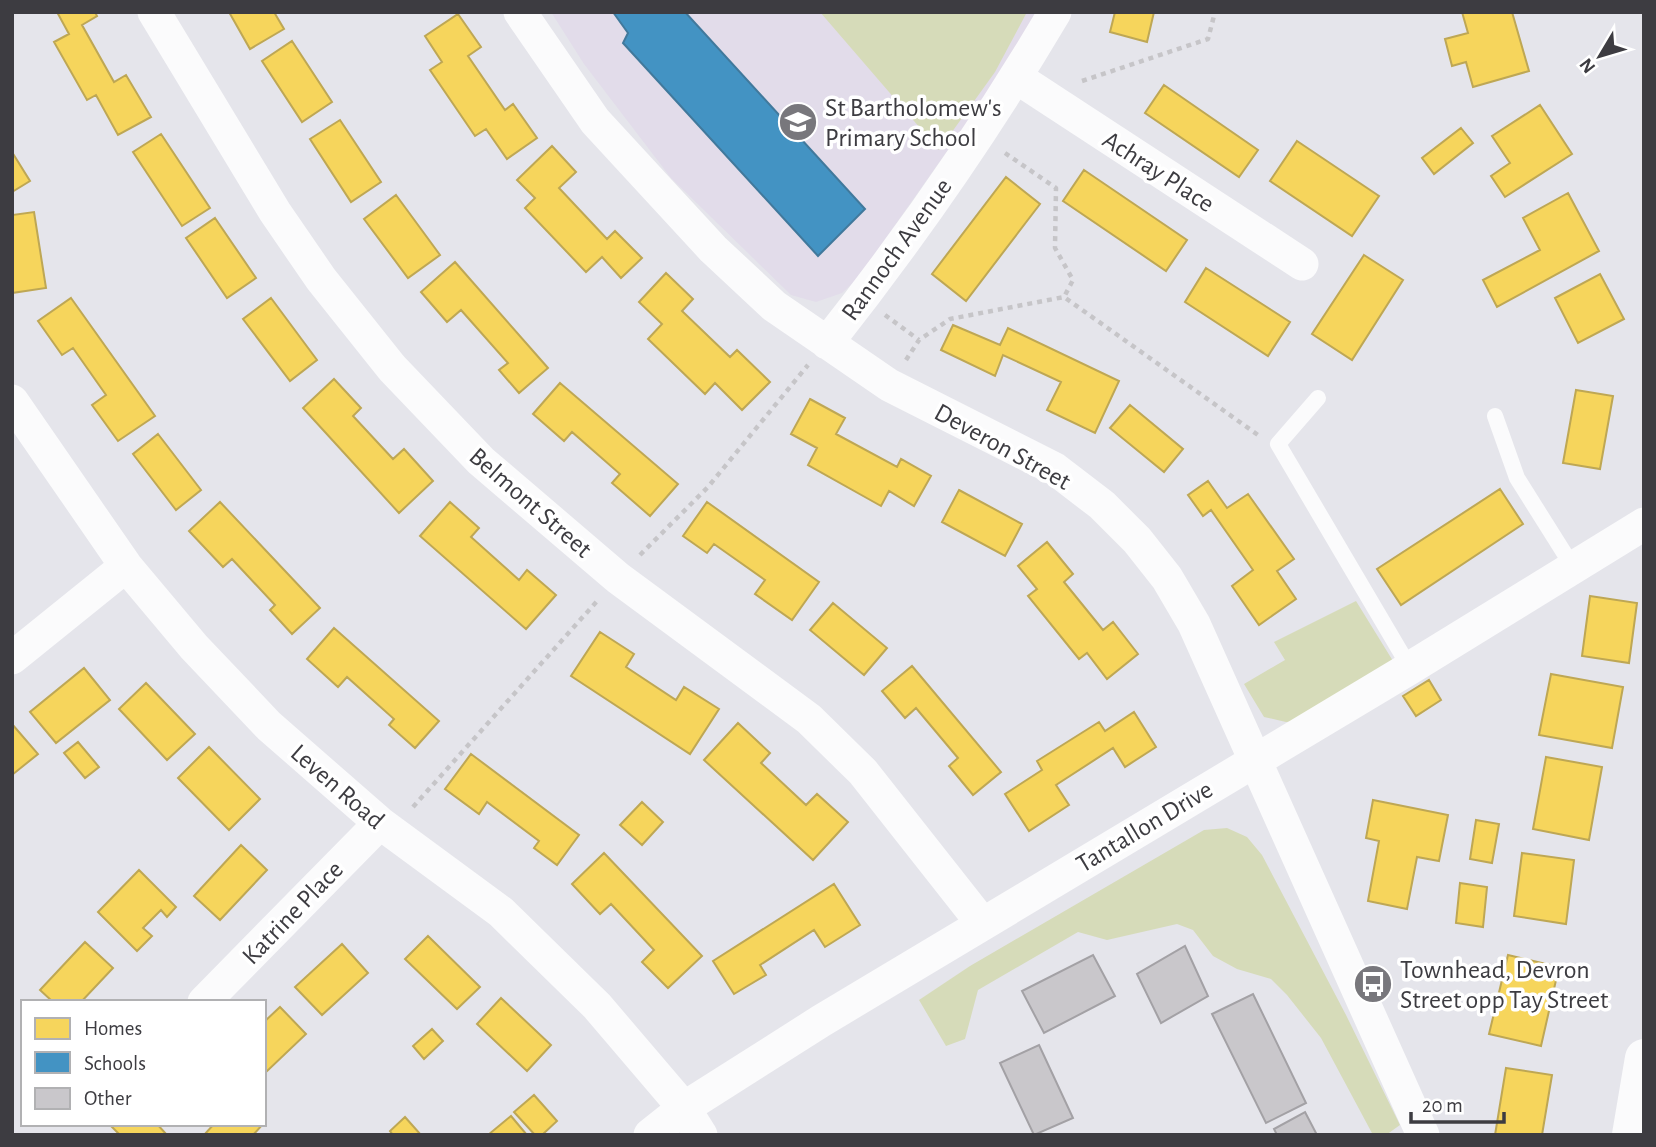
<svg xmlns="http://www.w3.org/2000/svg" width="1656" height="1147" font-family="'Alegreya Sans',sans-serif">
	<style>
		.education { fill: #e2dcea }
		.green { fill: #d6dbb9 }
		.homes { fill: #f6d55c; stroke: #bea754; stroke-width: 2 }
		.schools { fill: #4393c3; stroke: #41799c; stroke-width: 2 }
		.building { fill: #c9c7cb; stroke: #a3a1a5; stroke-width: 2 }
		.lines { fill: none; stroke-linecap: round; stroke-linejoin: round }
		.path { stroke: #c6c5c8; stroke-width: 4.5; stroke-dasharray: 5 5; stroke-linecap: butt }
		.service { stroke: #fbfbfc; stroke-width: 16 }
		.minor { stroke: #fbfbfc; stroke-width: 33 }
		.tertiary { stroke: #fbfbfc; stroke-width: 38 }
		.labels { text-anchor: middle; stroke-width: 7; stroke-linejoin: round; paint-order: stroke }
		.poi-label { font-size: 26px; fill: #3d3c41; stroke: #fff; text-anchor: start }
		.street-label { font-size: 26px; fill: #3d3c41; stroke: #fff }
	</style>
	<rect width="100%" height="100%" fill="#e5e5eb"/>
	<path class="education" d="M551,12H1036L1007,66L857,279L842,293L816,302L791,295L671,178L584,64Z"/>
	<path class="green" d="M820,12H1027L995,72L939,150Z
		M1356,601L1393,661L1300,721L1286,722L1264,717L1244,684L1285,660L1274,642Z
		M1227,828L1247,837L1262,855L1346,1015L1400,1125L1386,1135H1373L1321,1038L1287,995L1271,979L1237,969L1213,956L1193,930L1177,924L1107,940L1078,932L978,990L965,1039L946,1046L919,1000L970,966L1204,830Z"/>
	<path class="homes" d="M57,12H95L97,16L82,25L114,82L126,75L151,117L118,135L96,95L87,100L54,42L69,34Z
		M229,12H274L284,29L250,49Z
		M1115,12H1154L1147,42L1110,32Z
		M1462,12H1512L1529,71L1473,87L1466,62L1452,66L1445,39L1468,33Z
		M458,14L481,47L468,56L505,110L513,104L537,138L507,159L486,129L475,136L430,70L442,62L425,36Z
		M292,41L332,102L302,122L262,61Z
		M1164,85L1258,150L1239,177L1145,113Z
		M1540,105L1572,154L1505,197L1491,176L1510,163L1492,136Z
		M340,120L381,182L351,202L310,139Z
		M1461,128L1473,143L1434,174L1422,158Z
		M161,134L210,208L182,226L133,152Z
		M1297,141L1379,196L1352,236L1270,181Z
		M552,146L576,172L559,188L607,239L615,231L642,258L621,278L602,257L586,272L525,208L535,198L517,180Z
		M12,152L30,181L12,192Z
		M1084,170L1187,240L1166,271L1063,201Z
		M1006,177L1040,204L966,301L932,274Z
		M1568,193L1599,251L1497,307L1483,280L1540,250L1523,218Z
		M396,195L440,255L408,278L364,219Z
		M34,212L46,288L12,293V215Z
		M215,218L256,278L227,298L186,238Z
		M1364,255L1403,280L1352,360L1312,334Z
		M455,262L548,368L519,393L499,370L508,363L461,310L447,322L421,292Z
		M1206,268L1290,322L1268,356L1185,302Z
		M666,273L693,299L682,311L730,357L737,350L770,382L742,410L715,383L705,394L648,339L662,324L639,302Z
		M1600,274L1624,319L1578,343L1555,298Z
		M71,298L155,416L118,441L92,405L106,395L73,348L62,355L38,321Z
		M271,298L317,360L290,381L243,319Z
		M953,325L1000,345L1008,328L1119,381L1095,433L1047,410L1061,382L1003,355L995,376L941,350Z
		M334,379L361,408L353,416L393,459L404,449L433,481L399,513L303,408Z
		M560,383L678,484L650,516L612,483L620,474L572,432L564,441L533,414Z
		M1576,390L1613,396L1600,469L1563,463Z
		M810,399L845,418L836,434L897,467L901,459L931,476L914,506L889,491L881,506L808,465L817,448L791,434Z
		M1130,405L1183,449L1164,472L1110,428Z
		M158,434L201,490L176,510L133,454Z
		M1208,481L1227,508L1248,494L1294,559L1277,571L1296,599L1259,625L1232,586L1253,570L1211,510L1203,516L1188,495Z
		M1500,489L1523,524L1401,605L1377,569Z
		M959,490L1022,524L1005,556L942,522Z
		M220,502L320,608L292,634L270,610L275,605L232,559L223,567L189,531Z
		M450,502L479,528L471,537L519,580L527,570L556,595L526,629L420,536Z
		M707,502L819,582L792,620L755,594L765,580L714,544L707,553L683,536Z
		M1047,542L1073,574L1064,582L1103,630L1113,622L1138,654L1107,679L1087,653L1079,659L1028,596L1037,589L1018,566Z
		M1590,596L1637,603L1629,663L1582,656Z
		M833,603L887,648L864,675L810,630Z
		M334,628L439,721L415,748L389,725L394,719L347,677L338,687L307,659Z
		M600,632L634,654L626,667L676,700L684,687L719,709L690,754L571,676Z
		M912,666L1001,772L973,795L949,766L958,758L916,708L905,718L882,691Z
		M84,668L110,700L56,743L30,712Z
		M1551,674L1623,687L1612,748L1539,735Z
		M1429,680L1441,700L1416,716L1403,696Z
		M146,683L195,734L167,760L119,709Z
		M1134,712L1156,747L1125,767L1113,748L1056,785L1069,805L1029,831L1005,794L1042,770L1037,761L1099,722L1105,731Z
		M738,723L770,753L761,763L806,805L817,794L848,822L813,860L704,760Z
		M12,724L38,754L12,775Z
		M78,742L99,767L85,778L64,753Z
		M209,747L260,799L229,830L178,778Z
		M471,754L579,835L557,865L534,848L539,841L487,802L479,814L445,789Z
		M1546,757L1602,767L1589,840L1533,829Z
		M1373,800L1448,815L1439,861L1417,857L1407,909L1368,901L1379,841L1366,838Z
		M642,802L663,822L642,845L620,825Z
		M1476,820L1499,824L1492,863L1470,859Z
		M241,845L267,870L220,920L194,896Z
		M604,853L702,956L668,988L642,962L654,950L611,904L600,914L572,884Z
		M1522,853L1574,860L1566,924L1514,916Z
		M139,870L176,907L167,917L161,910L143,928L152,936L137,951L98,912Z
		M1460,883L1487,887L1483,927L1456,923Z
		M834,884L860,925L825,947L814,930L760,965L766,975L734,994L713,961Z
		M428,936L480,987L457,1009L405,959Z
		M85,942L113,968L81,1002H53L40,990Z
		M342,944L368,973L322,1015L295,987Z
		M1508,955L1559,967L1541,1046L1489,1034Z
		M501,998L551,1045L527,1071L477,1024Z
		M280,1007L306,1034L264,1074V1022Z
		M432,1029L443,1041L424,1059L413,1046Z
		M1506,1068L1552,1075L1542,1135H1495Z
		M534,1095L557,1121L542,1135H535L514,1112Z
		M511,1116L527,1135H488Z
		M405,1117L421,1135H393L390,1131Z
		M109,1124H157L167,1135H120Z
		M214,1124H263L253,1135H204Z"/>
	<path class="schools" d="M613,12H685L865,209L818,256L623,43L628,33Z"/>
	<path class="building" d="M1185,946L1208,996L1161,1023L1137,974Z
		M1093,955L1115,996L1044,1033L1022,991Z
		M1253,994L1306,1103L1266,1123L1212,1014Z
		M1039,1045L1073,1118L1034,1135L1000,1063Z
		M1305,1112L1317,1135H1277L1274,1129Z"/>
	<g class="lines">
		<path class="path" d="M1082,81L1208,39L1215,12
			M1005,153L1056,188L1055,248L1073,280L1064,297
			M885,315L919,340
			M906,360L919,340L950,319L1064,297L1258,435
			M640,555L708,487L808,365
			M413,807L598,600"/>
		<path class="service" d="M1318,398L1278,444L1410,668
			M1495,416L1517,478L1573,567"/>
		<path class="minor" d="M154,12L275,212L321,279L392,368L481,461L618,578L809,719L863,772L982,923
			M520,12L595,121L713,249L774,306L889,385L1055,469L1102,505L1137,540L1167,578L1194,624L1423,1135
			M1016,77L1302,264
			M827,343C910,238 987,127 1055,12
			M12,401L126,566L194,647L269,726L380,823L501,912L597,1006L684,1108L701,1135
			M12,658L126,566
			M204,1002L380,823
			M650,1135L684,1108L821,1021L1410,668L1644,524"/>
		<path class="tertiary" d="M1631,1135L1644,1058"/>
	</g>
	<defs>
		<g id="school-disc" transform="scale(2.0125)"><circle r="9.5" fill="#78777c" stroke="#fff"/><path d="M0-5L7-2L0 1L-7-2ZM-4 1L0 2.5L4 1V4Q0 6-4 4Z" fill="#fff"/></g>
		<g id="bus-disc" transform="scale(2.0125)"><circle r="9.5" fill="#78777c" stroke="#fff"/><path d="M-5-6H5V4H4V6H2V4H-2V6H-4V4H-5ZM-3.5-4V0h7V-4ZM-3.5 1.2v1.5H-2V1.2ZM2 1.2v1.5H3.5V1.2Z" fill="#fff"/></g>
	</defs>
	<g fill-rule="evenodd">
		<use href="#school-disc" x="798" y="122"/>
		<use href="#bus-disc" x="1373" y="984"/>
	</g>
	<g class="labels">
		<g class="poi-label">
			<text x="825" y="116">St Bartholomew's<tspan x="825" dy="30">Primary School</tspan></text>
			<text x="1400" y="978">Townhead, Devron<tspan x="1400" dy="30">Street opp Tay Street</tspan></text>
		</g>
		<g class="street-label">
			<text transform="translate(1159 171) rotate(33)" y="9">Achray Place</text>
			<text transform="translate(896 249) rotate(-54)" y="9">Rannoch Avenue</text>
			<text transform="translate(1003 446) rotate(29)" y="9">Deveron Street</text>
			<text transform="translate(531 502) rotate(41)" y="9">Belmont Street</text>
			<text transform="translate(338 786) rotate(41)" y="9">Leven Road</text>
			<text transform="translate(1144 826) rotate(-31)" y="9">Tantallon Drive</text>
			<text transform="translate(292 912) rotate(-46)" y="9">Katrine Place</text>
		</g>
	</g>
	<rect width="1656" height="1147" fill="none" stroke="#3d3c41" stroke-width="28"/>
	<rect x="21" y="1000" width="245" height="126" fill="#ffffff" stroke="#b1b1b3" stroke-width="2"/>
	<rect x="35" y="1018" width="35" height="21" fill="#f6d55c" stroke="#b1b1b3" stroke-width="2"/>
	<text x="84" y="1035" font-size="21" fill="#3d3c41">Homes</text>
	<rect x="35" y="1052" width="35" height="21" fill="#4393c3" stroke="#b1b1b3" stroke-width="2"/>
	<text x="84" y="1070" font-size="21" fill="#3d3c41">Schools</text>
	<rect x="35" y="1088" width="35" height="21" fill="#c9c7cb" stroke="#b1b1b3" stroke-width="2"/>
	<text x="84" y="1105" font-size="21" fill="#3d3c41">Other</text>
	<g transform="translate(1600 56) rotate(232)" stroke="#ffffff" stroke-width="5" paint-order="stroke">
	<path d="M0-5L12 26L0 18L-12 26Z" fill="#3d3c41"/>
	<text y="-10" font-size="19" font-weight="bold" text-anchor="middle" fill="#3d3c41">N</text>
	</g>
	<path d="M1411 1112v10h93v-10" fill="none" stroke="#3d3c41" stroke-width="3.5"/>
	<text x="1422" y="1112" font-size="21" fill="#3d3c41" stroke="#ffffff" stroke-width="5" paint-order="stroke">20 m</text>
</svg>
